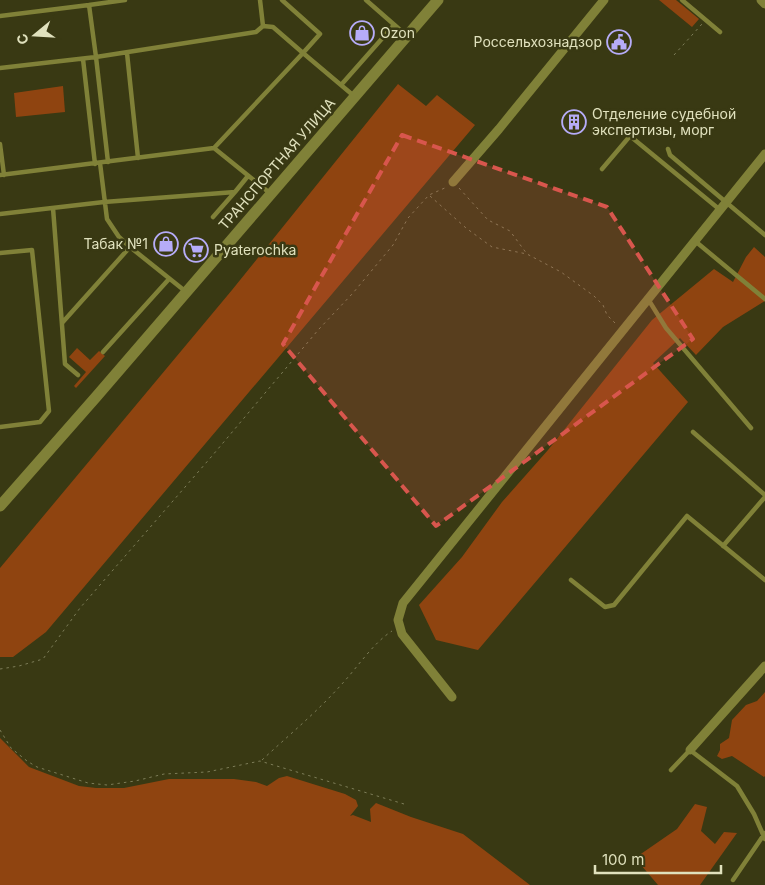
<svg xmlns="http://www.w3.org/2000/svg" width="765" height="885" font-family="Inter,sans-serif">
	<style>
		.green { fill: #8f4410 }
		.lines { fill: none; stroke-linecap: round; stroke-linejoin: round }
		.path { stroke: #7d7d58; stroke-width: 1; stroke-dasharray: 2.5 4; stroke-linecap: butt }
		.service { stroke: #808138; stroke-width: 4.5 }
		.minor { stroke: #808138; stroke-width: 9 }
		.tertiary { stroke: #808138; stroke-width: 11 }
		.marked { fill: #d8564d; fill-opacity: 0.2; stroke: #d8564d; stroke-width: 4; stroke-dasharray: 10 6; stroke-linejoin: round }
		.labels { text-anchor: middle; stroke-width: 5; stroke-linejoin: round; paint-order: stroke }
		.poi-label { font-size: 14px; fill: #e0e1bd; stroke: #393913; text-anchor: start }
		.street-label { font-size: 14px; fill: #e0e1bd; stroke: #393913 }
	</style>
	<rect width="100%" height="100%" fill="#393913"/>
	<path class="green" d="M659,0H676L699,19L692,27Z
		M398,84L426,106L437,95L475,125L46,632L13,657H0V568L232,290Z
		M63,86L65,112L16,117L14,93Z
		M754,247L765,257V301L723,327L696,355L680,338L653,363L688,402L478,650L436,640L419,605L462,557L502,502L548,450L652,320L714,269L733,282L746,257Z
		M77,348L90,360L99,351L105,356L76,388L74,386L86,372L69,357Z
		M765,692V776L764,777L732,756L722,759L717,756L720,750V744L729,738L732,720L746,705L757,701Z
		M0,738L29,767L79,786L96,788H124L169,779H234L256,782L267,786L279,778L287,776L345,794L356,800L358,806L350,816L353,815L371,822L370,809L376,803L411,817L463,834L530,885H0Z
		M695,804L707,807L701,831L715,844L724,832L737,833L700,885H658L635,858L677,829Z"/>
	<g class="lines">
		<path class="path" d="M674,55L702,24
			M459,188L488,220L510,231L527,254L561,272L594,296L603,305L607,315L615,323
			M430,196L466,228L492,247L527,254
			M0,669L19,666L43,659L80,608L212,456L319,329L353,293L393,245L408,218L429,195L447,187
			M0,730L11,748L27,761L37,767L88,783L107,785L135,781L164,774L207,772L260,761L404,804
			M262,760C289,735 317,712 341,685C357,668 373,643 392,631"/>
		<path class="service" d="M125,0L89,5L96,57L256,32L263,26L260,0
			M366,0L406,35
			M682,0L720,32
			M0,16L89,5
			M263,26L273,27L303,53L320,34L282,0
			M127,53L138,158
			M83,59L95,164
			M0,68L96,57L108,162
			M341,85L394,25
			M0,144L4,175
			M214,148L271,194
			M668,149L670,155L765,235
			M100,163L107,219L119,237L130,247
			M602,169L630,136L719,209
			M0,175L214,148L303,53L354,96
			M53,208L65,364L78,375
			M0,214L104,202L235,192L248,176
			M213,217L235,192
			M695,241L765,299
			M0,253L32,250L49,411L40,422L0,427
			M648,299L666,328L751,428
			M62,323L130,247L185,291
			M103,352L169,279
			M693,432L765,495
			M723,546L765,497
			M571,580L605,607L614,605L687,516L765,580
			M671,770L690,750L737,786L754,814L765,839
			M733,880L765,833"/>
		<path class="minor" d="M761,0L765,4
			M453,182L499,129L604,0
			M452,697L402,634L398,620L403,603L765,154
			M690,750L765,666"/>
		<path class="tertiary" d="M0,506L96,397L438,0"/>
	</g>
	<path class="marked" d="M402,135L607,207L693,339L436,526L283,344Z"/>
	<defs>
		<g id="shop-ring" transform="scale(1.25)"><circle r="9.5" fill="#393913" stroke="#b6acf8" stroke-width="1.5"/><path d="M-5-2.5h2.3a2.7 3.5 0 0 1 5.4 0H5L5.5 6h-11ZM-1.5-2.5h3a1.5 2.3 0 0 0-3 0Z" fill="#b6acf8"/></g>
		<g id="civic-ring" transform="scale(1.25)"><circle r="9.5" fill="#393913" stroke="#b6acf8" stroke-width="1.5"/><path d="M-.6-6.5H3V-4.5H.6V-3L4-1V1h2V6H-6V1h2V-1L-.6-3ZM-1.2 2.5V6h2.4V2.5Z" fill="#b6acf8"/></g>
		<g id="building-ring" transform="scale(1.25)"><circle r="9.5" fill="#393913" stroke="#b6acf8" stroke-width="1.5"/><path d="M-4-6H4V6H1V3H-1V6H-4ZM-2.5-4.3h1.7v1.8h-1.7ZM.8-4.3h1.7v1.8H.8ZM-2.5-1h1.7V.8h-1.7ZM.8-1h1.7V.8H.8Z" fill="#b6acf8"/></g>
		<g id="supermarket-ring" transform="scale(1.25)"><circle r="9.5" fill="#393913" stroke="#b6acf8" stroke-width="1.5"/><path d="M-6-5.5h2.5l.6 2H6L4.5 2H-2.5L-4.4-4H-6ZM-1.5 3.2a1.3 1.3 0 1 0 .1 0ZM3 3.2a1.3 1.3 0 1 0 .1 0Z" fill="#b6acf8"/></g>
	</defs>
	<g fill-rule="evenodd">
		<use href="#shop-ring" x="362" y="33"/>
		<use href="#civic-ring" x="619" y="42"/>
		<use href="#building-ring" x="574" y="122"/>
		<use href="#shop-ring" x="166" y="244"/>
		<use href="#supermarket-ring" x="196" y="250"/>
	</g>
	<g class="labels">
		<g class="poi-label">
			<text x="380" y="38">Ozon</text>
			<text x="602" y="47" text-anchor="end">Россельхознадзор</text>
			<text x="592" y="119">Отделение судебной<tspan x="592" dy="16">экспертизы, морг</tspan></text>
			<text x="148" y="249" text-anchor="end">Табак №1</text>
			<text x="214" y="255">Pyaterochka</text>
		</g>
		<g class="street-label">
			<text transform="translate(277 164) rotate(-49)" y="5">ТРАНСПОРТНАЯ УЛИЦА</text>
		</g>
	</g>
	<g transform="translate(35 35) rotate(252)" stroke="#393913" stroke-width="4" paint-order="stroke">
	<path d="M0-4L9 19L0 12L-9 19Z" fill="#e0e1bd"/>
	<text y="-8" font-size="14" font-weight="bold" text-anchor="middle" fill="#e0e1bd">С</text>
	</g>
	<path d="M595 865v8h126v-8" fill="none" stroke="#e0e1bd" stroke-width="2.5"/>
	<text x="602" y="865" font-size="15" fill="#e0e1bd" stroke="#393913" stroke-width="4" paint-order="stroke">100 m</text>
</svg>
